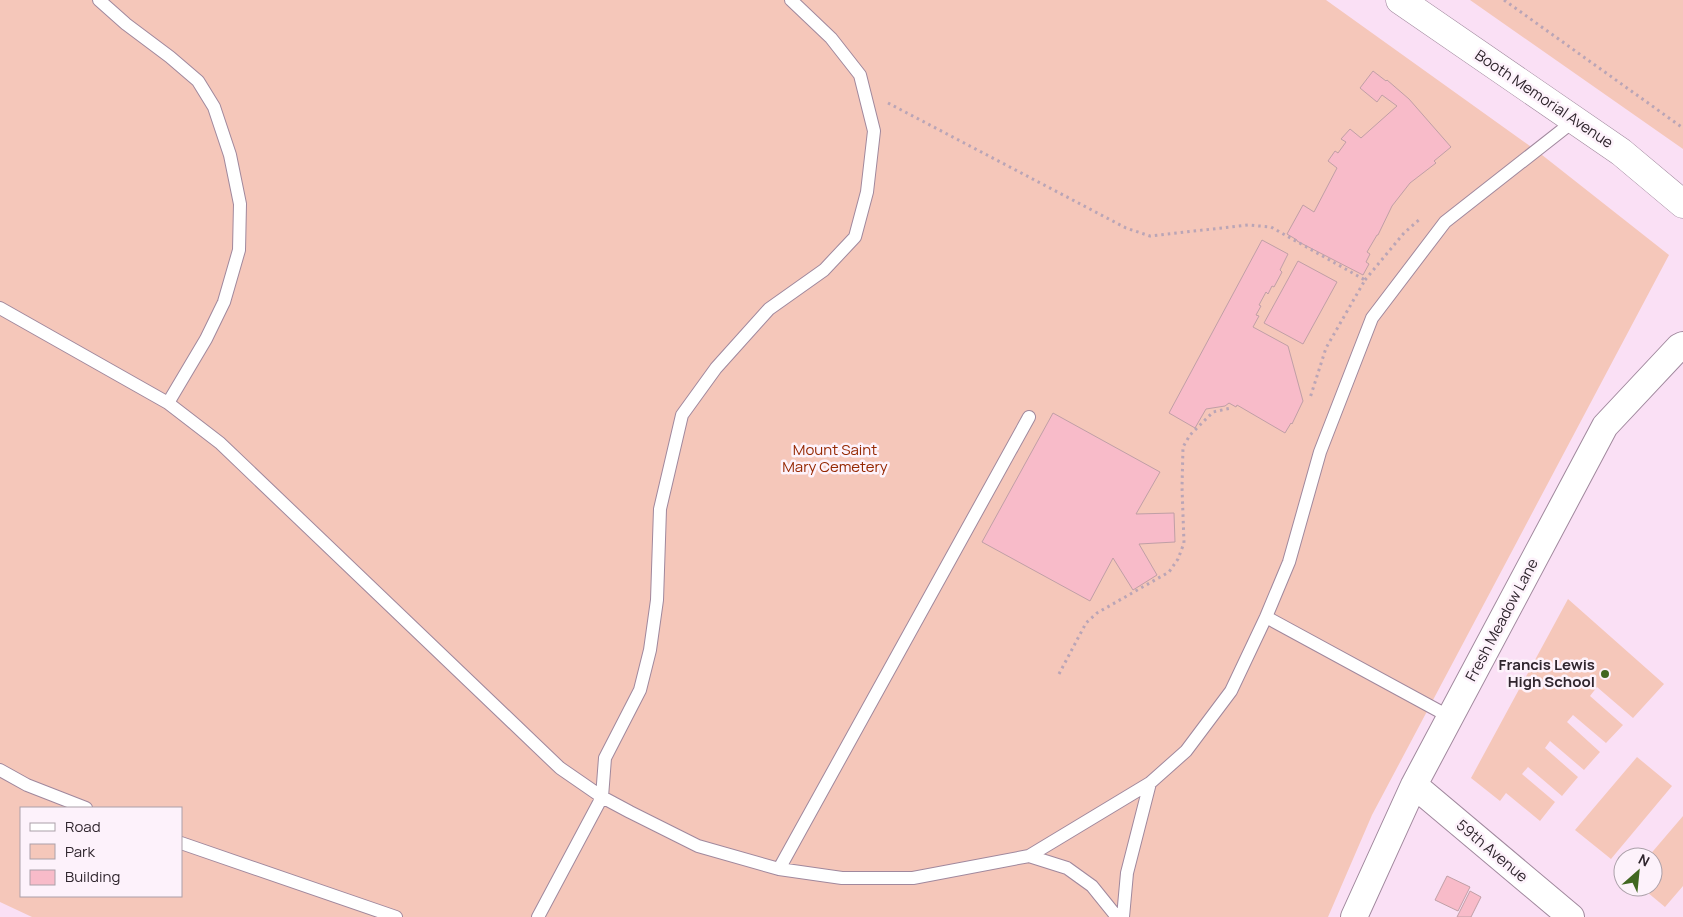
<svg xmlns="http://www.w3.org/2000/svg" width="1683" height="917" font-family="Manrope,sans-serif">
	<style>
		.green { fill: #f5c7ba; fill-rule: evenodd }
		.building { fill: #f8bbc9; stroke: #c09fa6 }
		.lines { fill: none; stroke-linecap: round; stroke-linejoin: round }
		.lane-casing { stroke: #a0889d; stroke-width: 14 }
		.street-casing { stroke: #a0889d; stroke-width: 28 }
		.secondary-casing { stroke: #a0889d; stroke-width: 29 }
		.path { stroke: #baa5b6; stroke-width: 3; stroke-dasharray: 2.5 4; stroke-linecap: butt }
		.lane { stroke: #fff; stroke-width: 12 }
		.street { stroke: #fff; stroke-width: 26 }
		.secondary { stroke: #fff; stroke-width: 28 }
		.poi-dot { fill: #416721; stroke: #fdf2fb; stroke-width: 2 }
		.labels { text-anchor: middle; stroke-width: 5; stroke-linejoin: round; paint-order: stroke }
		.street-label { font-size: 15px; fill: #30262e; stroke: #fdf2fb }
		.park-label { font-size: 15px; fill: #952802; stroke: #fdf2fb }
		.poi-label { font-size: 15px; font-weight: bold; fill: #30262e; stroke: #fdf2fb; text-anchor: end }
	</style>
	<rect width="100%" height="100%" fill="#fae0f5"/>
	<path class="green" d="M0,0H1326L1537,151L1669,255L1372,815L1328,917H32L0,902ZM21,808H181V896H21Z
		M1470,0H1683V149Z
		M1568,599L1664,684L1633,718L1597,687L1590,696L1623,725L1606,743L1573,715L1567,722L1600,752L1584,770L1550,741L1545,748L1578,777L1562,796L1528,767L1522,774L1555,802L1540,821L1506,793L1500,801L1471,778Z
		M1637,757L1672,786L1611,859L1575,830Z
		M1683,816V886L1665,907L1641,887H1653V857H1648Z"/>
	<path class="building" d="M1373,71L1386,81L1387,80L1409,99L1451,147L1434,161L1436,163L1410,183L1392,206L1378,235H1377L1367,252L1370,254L1366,262L1369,264L1363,275L1297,241V240L1287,234L1303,205L1314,212L1337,168L1328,161L1335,151L1338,153L1346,142L1341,139L1350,129L1361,138L1397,106L1382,95L1377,102L1360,88Z
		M1262,240L1288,254L1280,270L1282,272L1274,287L1272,286L1268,294L1266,292L1259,305L1261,306L1256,315L1259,316L1253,327L1288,346L1303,401L1292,424L1291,423L1285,433L1237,405L1236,407L1229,403L1225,406L1206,409L1195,428L1169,413Z
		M1298,261L1337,282L1303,344L1264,323Z
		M1053,413L1160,472L1136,514L1174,513L1175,542L1139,544L1157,575L1133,590L1113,558L1090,601L982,542Z
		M1447,876L1470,887L1458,911L1435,900Z
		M1470,891L1481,897L1471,917H1457Z"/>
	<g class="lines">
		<g class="lane-casing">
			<path id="lane" d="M99,0L126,24L170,57L198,81L214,107L230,155L240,204L239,250L224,302L206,339L168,403
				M0,308L168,403L220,443L560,768L602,797L630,812L698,846L779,869L842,878H913L1029,856L1150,783L1186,751L1231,691L1266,617L1289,562L1320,452L1372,318L1445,222L1575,120
				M1266,617L1450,717
				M0,770L27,785L86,808
				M181,843L396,917
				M1029,856L1067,868L1092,886L1117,917
				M779,869L1029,417
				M538,917L602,797L605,758L640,690L650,650L657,600L660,509L682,415L716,368L769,309L824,270L855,237L867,192L874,131L860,75L831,38L791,0
				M1123,917L1127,873L1150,783"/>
		</g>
		<g class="street-casing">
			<path id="street" d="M1414,785L1571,917
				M1354,917L1414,785L1605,426L1679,347L1683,345"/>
		</g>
		<g class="secondary-casing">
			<path id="secondary" d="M1400,0L1621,152L1683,204"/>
		</g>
		<path class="path" d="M1504,0L1683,128
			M888,103L1126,228L1150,236L1248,225L1271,227L1365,280L1326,348L1310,398
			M1365,280L1404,233L1420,219
			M1059,674L1086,623L1097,613L1169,572L1178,559L1184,543L1182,487L1183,447L1190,435L1213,412L1231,408"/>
		<use href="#lane" class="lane"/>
		<use href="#street" class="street"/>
		<use href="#secondary" class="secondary"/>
	</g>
	<circle class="poi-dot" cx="1605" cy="674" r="5"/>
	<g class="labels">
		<g class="street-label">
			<text transform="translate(1544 99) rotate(34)" y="5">Booth Memorial Avenue</text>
			<text transform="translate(1502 620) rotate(-62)" y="5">Fresh Meadow Lane</text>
			<text transform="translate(1492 851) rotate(40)" y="5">59th Avenue</text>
		</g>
		<g class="park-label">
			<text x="835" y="455">Mount Saint<tspan x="835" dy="17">Mary Cemetery</tspan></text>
		</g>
		<g class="poi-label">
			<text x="1595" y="670">Francis Lewis<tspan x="1595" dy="17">High School</tspan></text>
		</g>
	</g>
	<rect x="20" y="807" width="162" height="90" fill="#fdf2fb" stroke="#aba0a9"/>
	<rect x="30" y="823" width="25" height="8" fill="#ffffff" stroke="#aba0a9"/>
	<text x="65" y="832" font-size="15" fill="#30262e">Road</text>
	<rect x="30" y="844" width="25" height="15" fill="#f5c7ba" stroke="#aba0a9"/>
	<text x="65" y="857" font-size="15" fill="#30262e">Park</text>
	<rect x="30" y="870" width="25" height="15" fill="#f8bbc9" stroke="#aba0a9"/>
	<text x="65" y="882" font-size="15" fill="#30262e">Building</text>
	<g transform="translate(1638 872) rotate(27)"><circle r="24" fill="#fdf2fb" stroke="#aba0a9"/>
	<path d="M0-4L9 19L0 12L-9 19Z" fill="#416721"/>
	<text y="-8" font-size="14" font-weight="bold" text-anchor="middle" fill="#30262e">N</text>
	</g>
</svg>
